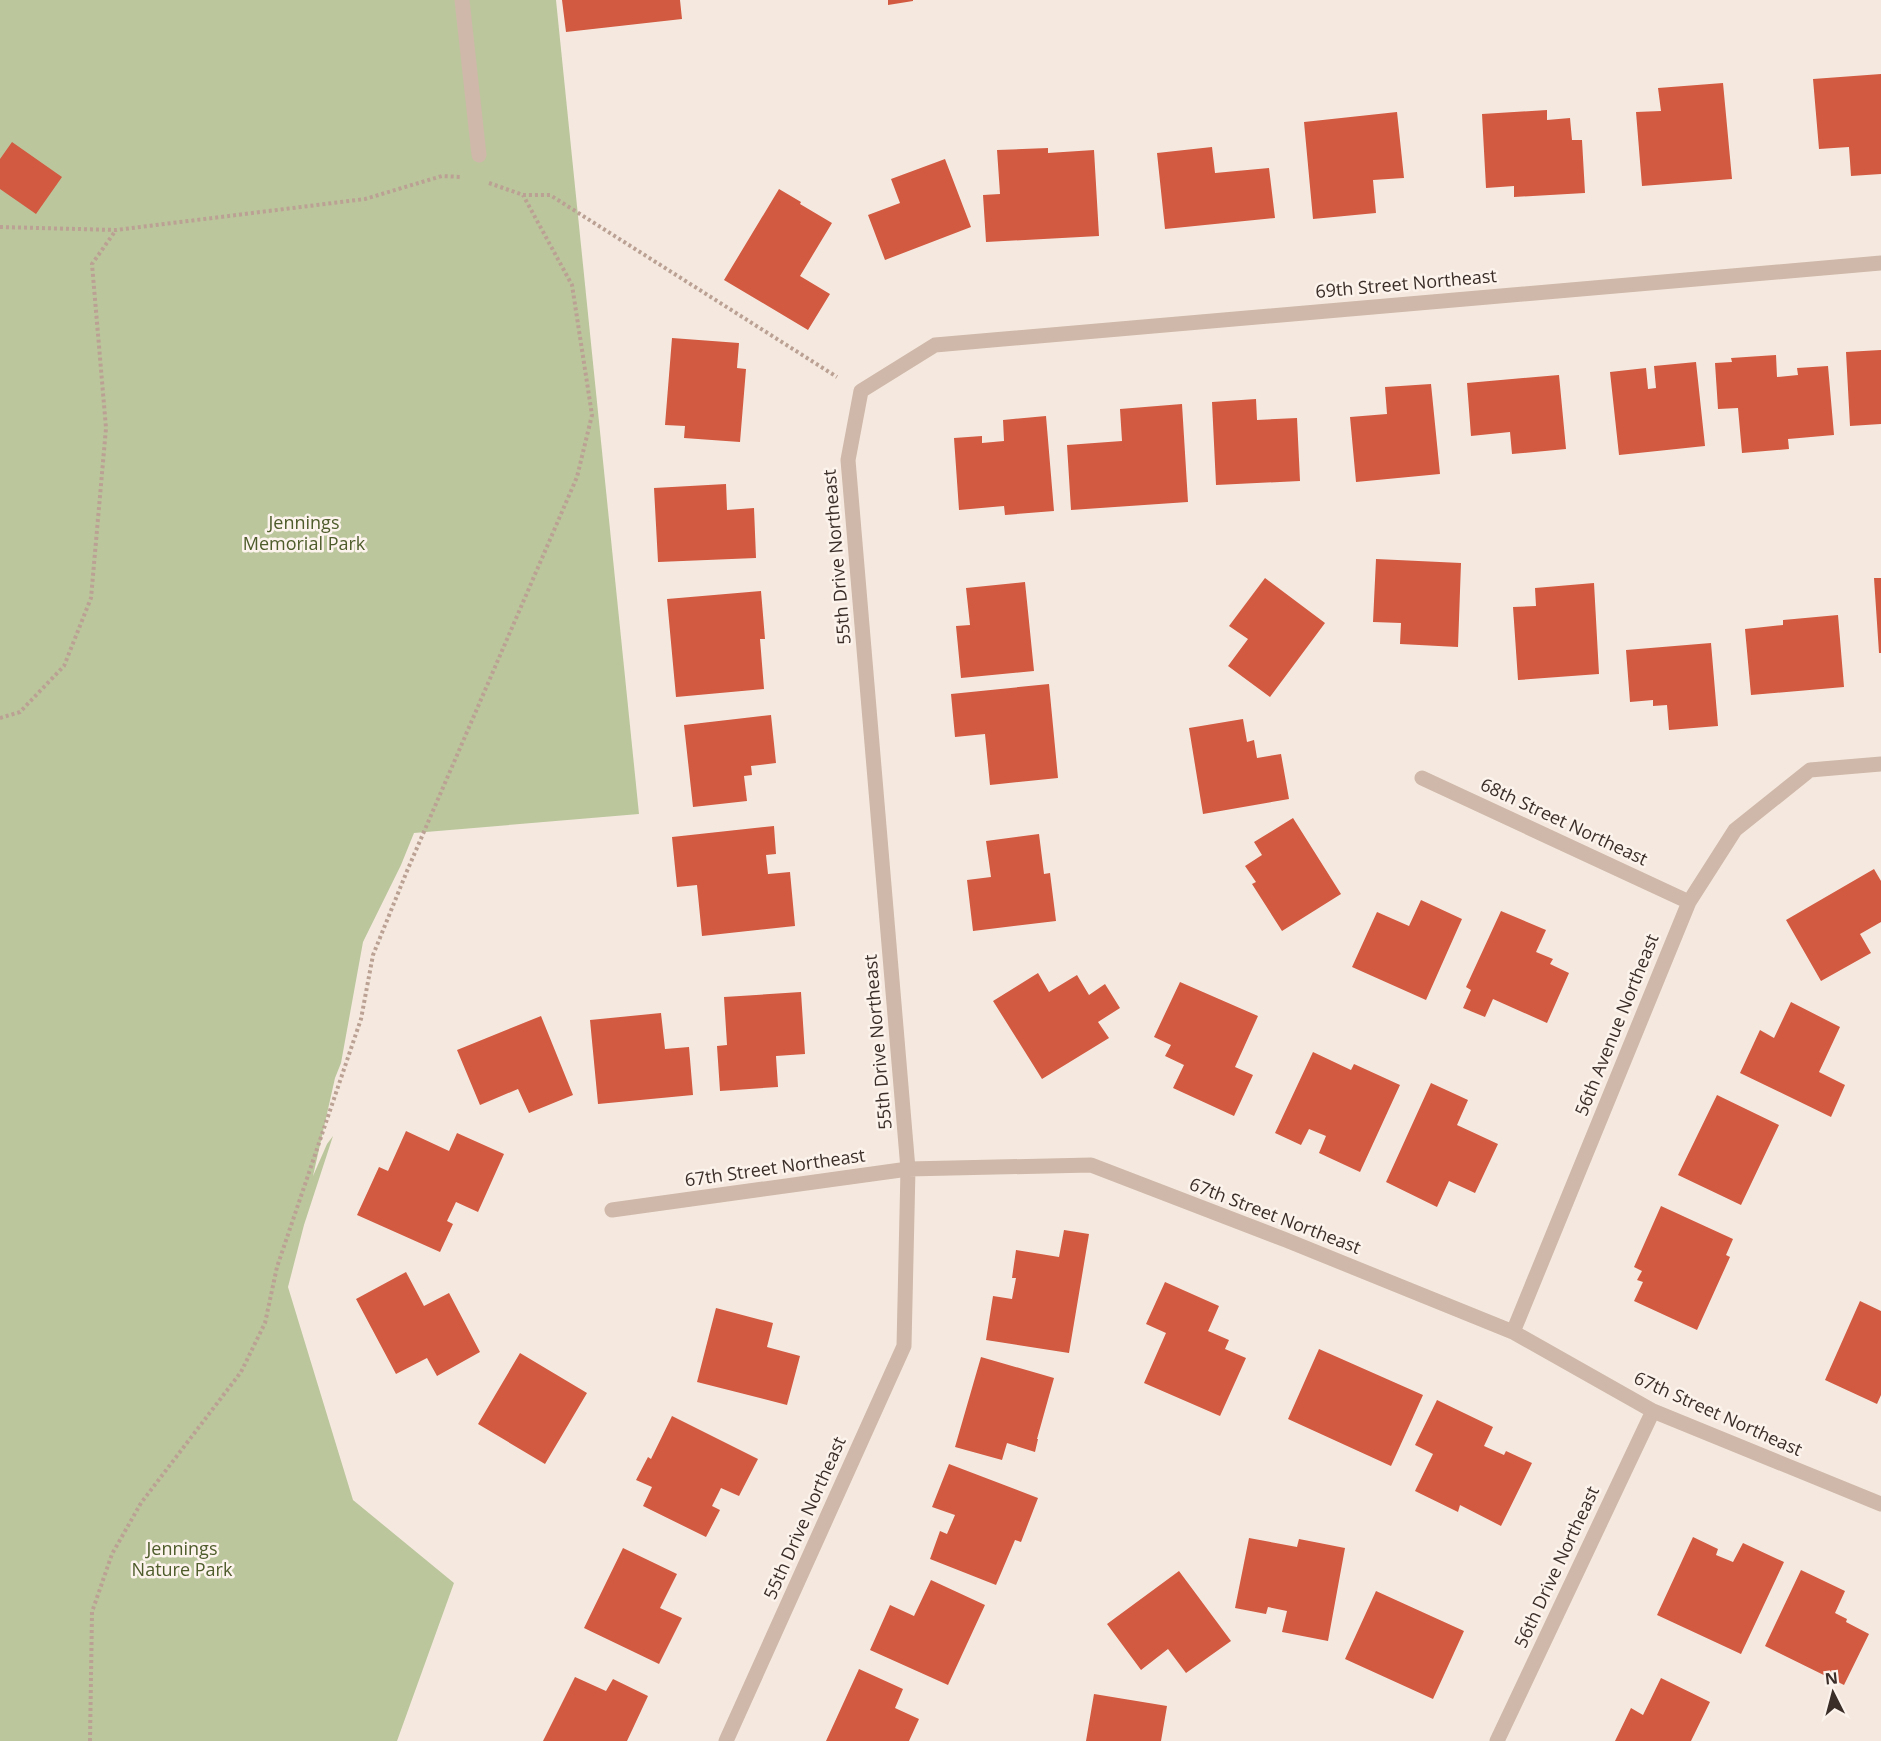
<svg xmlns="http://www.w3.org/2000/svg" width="1881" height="1741" font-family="'Open Sans',sans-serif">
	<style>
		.green { fill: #bbc69d }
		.building { fill: #d15a41 }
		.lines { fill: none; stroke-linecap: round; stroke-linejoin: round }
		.path { stroke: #bba193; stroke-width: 4; stroke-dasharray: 3 3; stroke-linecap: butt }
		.lane { stroke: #cfb8a9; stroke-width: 15 }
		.street { stroke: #cfb8a9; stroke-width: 15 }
		.labels { text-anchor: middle; stroke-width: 5; stroke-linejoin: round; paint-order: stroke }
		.street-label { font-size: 18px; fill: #3b2e29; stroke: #fcf3ec }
		.park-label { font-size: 18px; fill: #4e5c2b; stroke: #fcf3ec }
	</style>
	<rect width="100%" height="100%" fill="#f5e9df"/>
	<path class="green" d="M0,0H556L639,814L414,833L401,865L363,942L341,1063L335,1078L313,1176L327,1144L333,1136L304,1225L288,1287L353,1500L454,1583L397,1741H0Z"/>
	<path class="building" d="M562,0H680L682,19L566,32Z
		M888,0H913V1L888,5Z
		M1881,74V174L1851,176L1849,147L1819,149L1813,79Z
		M1723,83L1732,179L1642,186L1636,112L1661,111L1658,88Z
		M1547,110V120L1570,118L1572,140H1582L1585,193L1514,197V186L1486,188L1482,114Z
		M1397,112L1404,178L1373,180L1376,213L1313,219L1304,122Z
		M12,142L62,177L36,214L0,189V159Z
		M1212,147L1215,173L1269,168L1275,218L1165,229L1157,153Z
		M1048,148V153L1094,150L1099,236L986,242L983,195L1000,194L997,150Z
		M945,159L971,227L885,260L868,215L900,203L891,179Z
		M779,189L801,202L800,204L832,223L800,276L830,294L808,330L724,280Z
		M672,338L739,343L737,368L746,369L740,442L684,438L685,426L665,425Z
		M1881,350V424L1850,426L1846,352Z
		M1776,355L1777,377L1798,375L1797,368L1828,366L1834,435L1788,439L1789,449L1742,453L1738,408L1718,409L1715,363L1732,362L1731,358Z
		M1696,362L1705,446L1619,455L1610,372L1646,368L1648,389L1656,388L1654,366Z
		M1559,375L1566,449L1512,454L1510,432L1471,436L1467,383Z
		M1431,384L1440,474L1356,482L1350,417L1387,414L1385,387Z
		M1256,399L1257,420L1297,418L1300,481L1216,485L1212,402Z
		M1182,404L1188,502L1071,510L1067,445L1122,441L1120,409Z
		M1046,416L1054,511L1005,515L1004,506L959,510L954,438L982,436V443L1004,441L1003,420Z
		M726,484L727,510L754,508L756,558L658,562L654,488Z
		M1376,559L1461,563L1458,647L1400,644L1401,623L1373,622Z
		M1265,578L1325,623L1270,697L1228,666L1248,639L1229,626Z
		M1874,578H1881V653H1879Z
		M1025,582L1034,671L961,678L956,626L970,625L966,588Z
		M1594,583L1599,674L1518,680L1513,607L1536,606L1535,588Z
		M761,591L765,639H760L764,689L676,697L667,599Z
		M1838,615L1844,687L1751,695L1745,629L1783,625V620Z
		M1711,643L1718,726L1669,730L1667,705L1653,706V700L1630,702L1626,650Z
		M1049,684L1058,778L990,785L985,734L955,737L951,694Z
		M771,715L776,763L751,766L752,775L744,776L747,801L693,807L684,725Z
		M1243,719L1247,742L1254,740L1257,758L1281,754L1289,799L1203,814L1189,728Z
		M1293,818L1341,894L1282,931L1252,884L1256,882L1245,866L1262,855L1254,842Z
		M774,826L776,854L766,855L768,874L790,872L795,926L702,936L697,885L677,887L672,837Z
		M1039,834L1044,874L1050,873L1056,921L973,931L967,880L991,877L986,841Z
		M1874,869L1881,881V922L1860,934L1871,953L1821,981L1786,920Z
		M1421,900L1462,919L1426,1000L1352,967L1377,912L1409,926Z
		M1501,911L1546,930L1536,952L1553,959L1550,964L1569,973L1547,1023L1493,999L1485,1017L1463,1008L1471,990L1466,987Z
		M1038,973L1049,992L1077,975L1089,995L1105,984L1120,1008L1098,1022L1109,1038L1042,1079L993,1001Z
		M1180,982L1258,1016L1235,1067L1253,1075L1234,1116L1173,1088L1184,1065L1165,1056L1171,1045L1154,1037Z
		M801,992L805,1054L776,1056L778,1087L720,1091L717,1046L727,1045L724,997Z
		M1791,1002L1840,1027L1819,1072L1845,1085L1831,1117L1740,1073L1760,1030L1774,1038Z
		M661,1013L665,1049L689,1047L693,1095L598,1104L590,1020Z
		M541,1016L573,1095L529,1113L518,1089L480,1105L457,1050Z
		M1313,1052L1351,1070L1354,1064L1400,1085L1360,1172L1319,1153L1326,1136L1309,1129L1301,1145L1275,1133Z
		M1431,1083L1468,1100L1457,1125L1498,1144L1475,1193L1449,1181L1437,1207L1386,1182Z
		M1717,1095L1779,1125L1741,1205L1678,1175Z
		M406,1131L449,1151L457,1133L504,1154L478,1212L456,1202L447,1221L453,1224L440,1252L357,1215L379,1167L388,1171Z
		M1661,1206L1733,1239L1726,1255L1730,1257L1697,1330L1634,1301L1643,1282L1637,1280L1642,1271L1634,1267Z
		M1064,1230L1089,1234L1069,1353L986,1340L993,1296L1012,1299L1016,1278H1012L1016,1250L1059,1257Z
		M406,1272L424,1306L449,1293L480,1352L437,1376L427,1358L396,1374L356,1299Z
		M1165,1282L1219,1306L1208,1331L1229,1340L1225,1349L1246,1358L1220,1416L1144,1383L1166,1333L1146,1324Z
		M1860,1301L1881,1311V1395L1877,1404L1825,1380Z
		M716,1308L773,1323L767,1347L800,1356L787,1405L697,1382Z
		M1319,1349L1423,1395L1391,1466L1288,1419Z
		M520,1353L587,1393L545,1464L478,1424Z
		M981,1357L1054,1378L1037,1439H1038L1035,1452L1007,1443L1002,1460L955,1447Z
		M1437,1400L1493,1427L1484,1446L1504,1455L1506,1451L1532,1463L1501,1526L1460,1505L1458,1512L1415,1491L1433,1454L1415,1445Z
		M672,1416L758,1459L739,1496L721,1488L712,1506L720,1510L706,1537L643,1506L652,1487L636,1480L648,1457L651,1459Z
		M949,1464L1038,1498L1021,1542L1015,1540L996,1585L930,1559L940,1531L947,1534L955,1515L932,1507Z
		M1693,1537L1718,1549L1716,1555L1733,1562L1743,1543L1784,1562L1741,1654L1657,1615Z
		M1249,1538L1297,1547L1299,1539L1345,1548L1328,1641L1282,1632L1287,1611L1268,1607L1266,1614L1235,1608Z
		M623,1548L677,1574L660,1608L682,1618L659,1664L584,1628Z
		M1801,1570L1845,1591L1835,1613L1847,1619L1846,1622L1869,1634L1844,1685L1765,1646Z
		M1179,1571L1231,1641L1186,1673L1168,1649L1141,1670L1107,1624Z
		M931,1580L985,1605L948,1685L870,1650L890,1605L914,1616Z
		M1376,1591L1464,1631L1433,1699L1345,1659Z
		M859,1669L903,1689L895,1708L919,1719L909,1741H826Z
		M575,1677L606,1691L613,1679L648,1696L627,1741H543Z
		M1661,1678L1710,1702L1691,1741H1615L1631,1708L1643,1715Z
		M1094,1694L1167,1706L1161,1741H1086Z"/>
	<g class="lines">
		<path class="path" d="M489,183L523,195H550L837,377
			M0,227L116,230L365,199L442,176L461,177
			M0,718L20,712L64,666L91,598L106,428L92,264L116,230
			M90,1741L92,1612L112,1554L141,1503L241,1372L265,1323L277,1267L361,1019L373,955L407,871L577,477L592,415L572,285L523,195"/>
		<path class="lane" d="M462,0L479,155"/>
		<path class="street" d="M1422,778L1689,902
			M612,1210L908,1169L1091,1165L1286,1240L1513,1332L1653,1411L1881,1504
			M1513,1332L1689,902L1735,830L1810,770L1881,764
			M726,1741L904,1346L908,1169L848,460L861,391L935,345L1881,263
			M1497,1741L1653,1411"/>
	</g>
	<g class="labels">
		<g class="street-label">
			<text transform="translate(1406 284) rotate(-5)" y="6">69th Street Northeast</text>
			<text transform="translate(837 557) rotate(-95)" y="6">55th Drive Northeast</text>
			<text transform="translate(1564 822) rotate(25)" y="6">68th Street Northeast</text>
			<text transform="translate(1617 1025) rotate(-68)" y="6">56th Avenue Northeast</text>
			<text transform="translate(878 1042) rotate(-95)" y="6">55th Drive Northeast</text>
			<text transform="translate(775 1168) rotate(-8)" y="6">67th Street Northeast</text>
			<text transform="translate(1275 1216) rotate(21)" y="6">67th Street Northeast</text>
			<text transform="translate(1718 1414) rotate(24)" y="6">67th Street Northeast</text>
			<text transform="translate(805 1518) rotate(-66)" y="6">55th Drive Northeast</text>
			<text transform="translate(1557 1567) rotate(-65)" y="6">56th Drive Northeast</text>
		</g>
		<g class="park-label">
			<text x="304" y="529">Jennings<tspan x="304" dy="21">Memorial Park</tspan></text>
			<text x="182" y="1555">Jennings<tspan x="182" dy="21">Nature Park</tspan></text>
		</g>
	</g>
	<g transform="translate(1833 1693) rotate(354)" stroke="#fcf3ec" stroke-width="4.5" paint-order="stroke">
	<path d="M0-4.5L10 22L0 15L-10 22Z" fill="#3b2e29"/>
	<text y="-9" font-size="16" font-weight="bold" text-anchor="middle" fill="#3b2e29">N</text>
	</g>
</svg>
